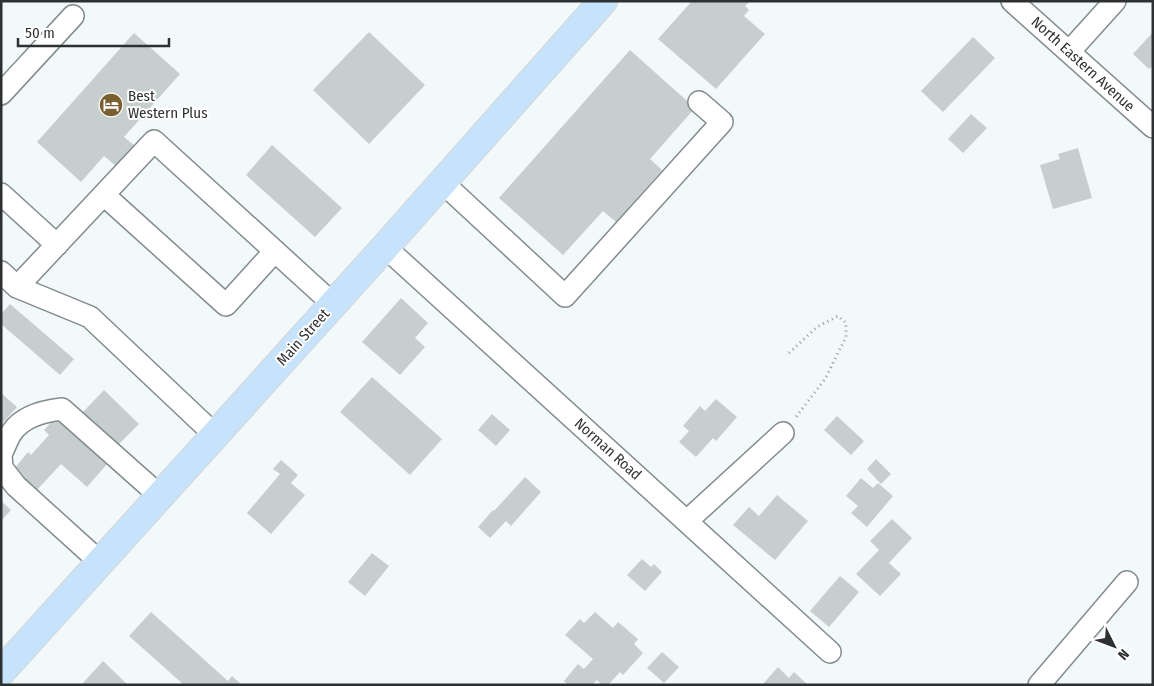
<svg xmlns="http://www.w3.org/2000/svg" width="1154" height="686" font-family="'Fira Sans Condensed',sans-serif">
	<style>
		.building { fill: #c7cfce }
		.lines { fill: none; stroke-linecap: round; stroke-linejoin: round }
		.minor-casing { stroke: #848b8d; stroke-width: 24 }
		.major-casing { stroke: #d5d6d6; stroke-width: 30 }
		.path { stroke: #969c9d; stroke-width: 3; stroke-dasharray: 1 4; stroke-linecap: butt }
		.minor { stroke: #fff; stroke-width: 21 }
		.major { stroke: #c7e3fb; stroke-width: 28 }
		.labels { text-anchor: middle; stroke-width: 4; stroke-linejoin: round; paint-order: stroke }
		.street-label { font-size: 15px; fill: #2e3132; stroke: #fff }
		.poi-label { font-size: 15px; fill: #2e3132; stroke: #fff; text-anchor: start }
	</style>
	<rect width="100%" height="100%" fill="#f1f9fb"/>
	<path class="building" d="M692,1H750L745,6L749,10L744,16L765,34L716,89L658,39Z
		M369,32L425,85L369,144L313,90Z
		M1153,32V65L1149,69L1133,54Z
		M134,33L180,74L124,137L135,146L117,167L104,156L81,182L37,142Z
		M973,37L995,58L943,112L921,91Z
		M630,50L695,108L650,159L662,170L616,222L603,211L563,255L499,198Z
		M971,114L987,128L963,153L948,139Z
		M272,145L342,208L315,237L246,175Z
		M1078,148L1092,198L1053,209L1040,165L1060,159L1058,154Z
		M401,298L428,323L415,338L425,347L400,375L362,342Z
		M10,304L74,359L60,375L1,324V314Z
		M372,377L442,439L410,475L340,412Z
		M104,390L139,424L117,446L82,413Z
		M1,393L17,407L1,425Z
		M716,399L737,417L716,441L713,438L696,457L679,442L689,431L683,426L700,406L705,411Z
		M492,414L510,430L496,446L478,430Z
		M57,416L108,463L87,487L61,464L37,490L14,469L28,452L31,455L49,435L44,430Z
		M837,416L864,441L851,455L824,430Z
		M876,459L891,474L881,484L867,469Z
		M281,460L298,475L291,483L305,495L271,534L247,513L280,474L273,469Z
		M525,477L541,492L511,526L506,521L490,538L478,527L493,510L494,511Z
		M861,478L873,488L878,483L893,496L867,527L851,513L858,506L846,496Z
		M777,495L808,521L775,560L733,525L749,507L759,516Z
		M1,501L11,510L1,521Z
		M892,519L912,538L889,563L901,574L880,596L856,574L879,550L870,541Z
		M372,553L389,566L365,596L348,582Z
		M642,559L651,567L654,564L662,572L645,591L627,575Z
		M840,576L859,592L829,627L810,611Z
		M151,612L228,681L232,676L242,685H184L129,636Z
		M595,612L613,628L618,622L638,639L634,644L643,653L623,675L620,672L608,685H602L597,680L592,685H568L564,681L578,664L584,669L593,659L565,635L580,619L584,623Z
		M662,652L679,667L664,683L647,668Z
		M103,661L128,685H81Z
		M778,667L789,678L794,672L808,685H762Z"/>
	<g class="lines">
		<g class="minor-casing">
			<path id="minor" d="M1012,1L1153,127
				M1069,52L1115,1
				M1,94L73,16
				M442,182L565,296L722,122L699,102
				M1,194L57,245
				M104,195L226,305L275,251
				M385,247L830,652
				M1,272L17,287L90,317L215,435
				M17,287L154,141L333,304
				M1,454C5,447 7,439 12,432C23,416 44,411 62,409L160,496
				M1,455L2,468L16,486L100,562
				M687,521L783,433
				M1039,685L1127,582"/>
		</g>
		<g class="major-casing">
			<path id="major" d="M1,672L385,247L603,1"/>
		</g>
		<path class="path" d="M789,353L817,327L838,316L846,323V337L825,379L796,417"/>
		<use href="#minor" class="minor"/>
		<use href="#major" class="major"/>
	</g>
	<defs>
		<g id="hotel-disc" transform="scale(1.25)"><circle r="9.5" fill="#7a5f31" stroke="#fff"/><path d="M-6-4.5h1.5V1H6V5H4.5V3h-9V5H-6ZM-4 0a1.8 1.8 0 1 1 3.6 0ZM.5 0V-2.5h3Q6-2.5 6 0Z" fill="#fff"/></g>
	</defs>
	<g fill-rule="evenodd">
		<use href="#hotel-disc" x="111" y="105"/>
	</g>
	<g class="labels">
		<g class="street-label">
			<text transform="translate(1083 64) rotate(42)" y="5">North Eastern Avenue</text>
			<text transform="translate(303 337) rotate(-48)" y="5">Main Street</text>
			<text transform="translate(608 449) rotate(42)" y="5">Norman Road</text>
		</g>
		<g class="poi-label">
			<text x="128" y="101">Best<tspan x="128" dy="17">Western Plus</tspan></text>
		</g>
	</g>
	<rect width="1154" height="686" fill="none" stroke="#2e3132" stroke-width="5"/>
	<g transform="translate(1114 646) rotate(132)" stroke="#ffffff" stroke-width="4" paint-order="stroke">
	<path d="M0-4L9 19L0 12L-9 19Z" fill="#2e3132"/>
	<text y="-8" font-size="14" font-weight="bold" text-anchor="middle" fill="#2e3132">N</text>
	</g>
	<path d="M18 38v8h151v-8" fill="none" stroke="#2e3132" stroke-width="2.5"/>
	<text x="25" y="38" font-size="15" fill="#2e3132" stroke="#ffffff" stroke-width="4" paint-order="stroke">50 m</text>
</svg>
